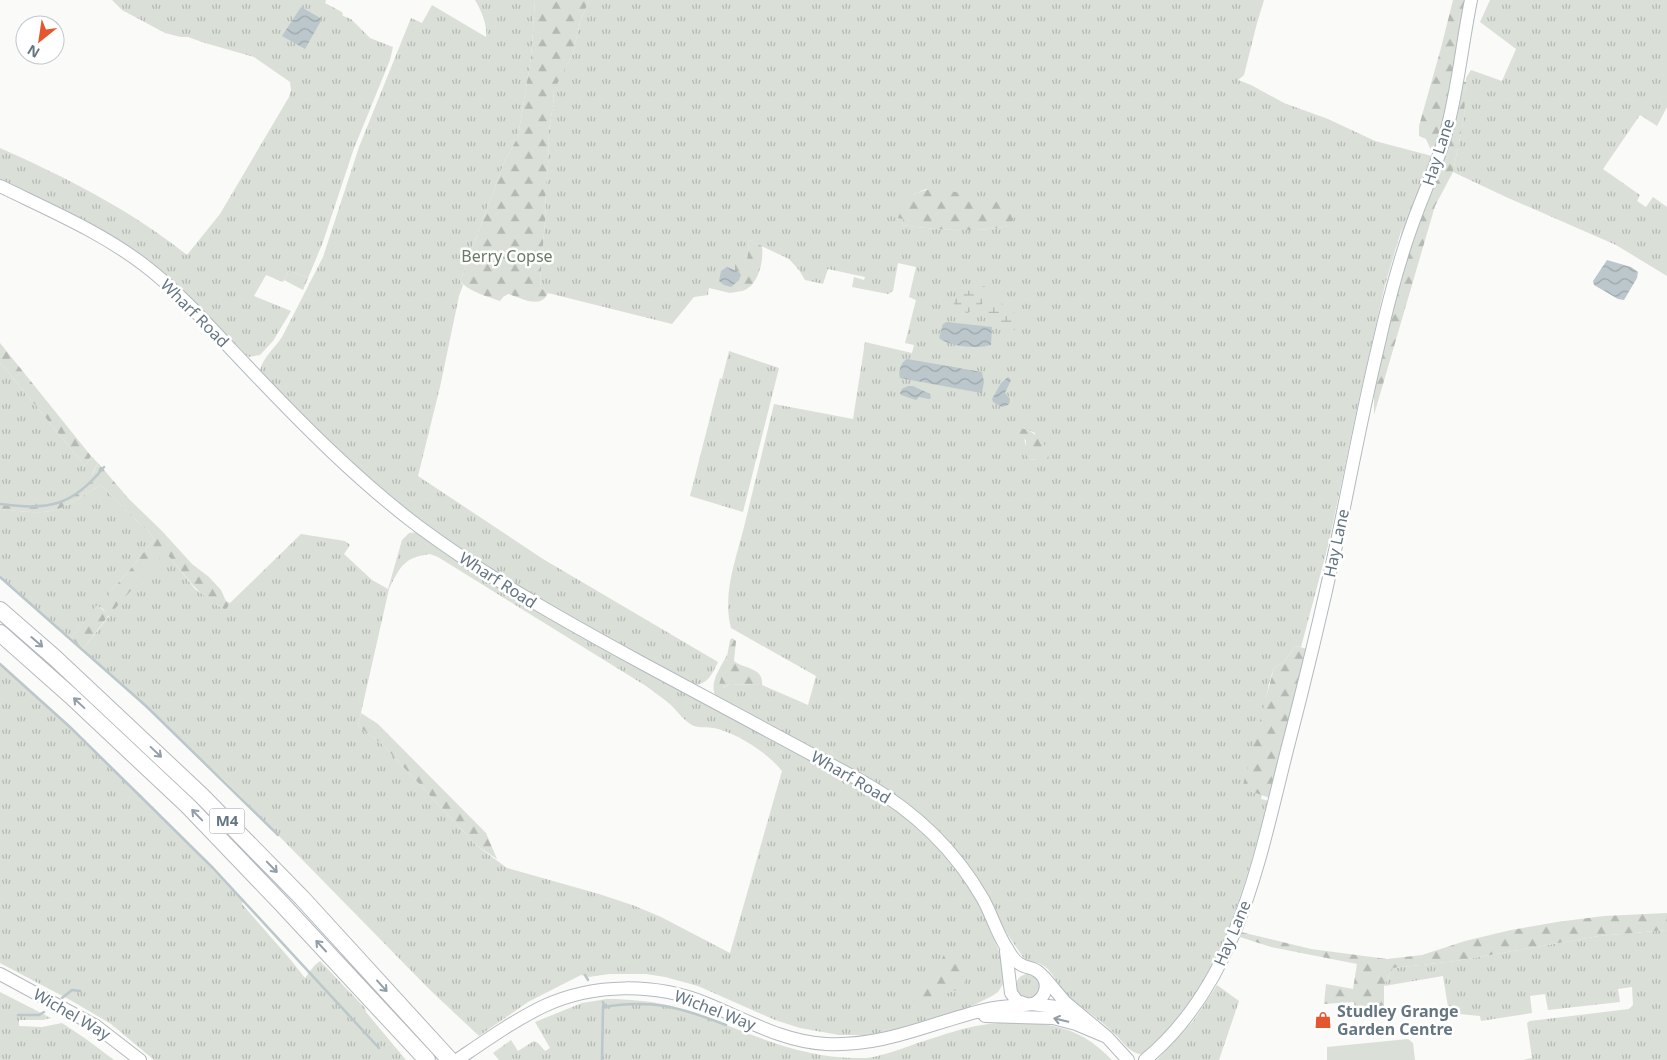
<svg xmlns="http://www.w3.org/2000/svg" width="1667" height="1060" font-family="'Noto Sans',sans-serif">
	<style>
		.grass { fill: url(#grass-tufts); fill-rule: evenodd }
		.forest { fill: url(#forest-firs) }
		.wetland { fill: url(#wetland-marsh) }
		.garden { fill: #dadfd7 }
		.water { fill: url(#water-waves) }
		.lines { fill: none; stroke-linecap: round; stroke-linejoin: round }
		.stream { stroke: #bbc7cb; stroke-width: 2.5 }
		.secondary-casing { stroke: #b3babf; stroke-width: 14 }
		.highway-casing { stroke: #b4b9bd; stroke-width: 18 }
		.secondary { stroke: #fff; stroke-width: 12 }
		.highway { stroke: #fff; stroke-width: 16 }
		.oneway { stroke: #939fa8 }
		.labels { text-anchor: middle; stroke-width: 5; stroke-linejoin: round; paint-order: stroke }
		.shield { fill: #fff; stroke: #939fa8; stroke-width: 1 }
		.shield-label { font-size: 15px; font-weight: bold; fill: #657683 }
		.street-label { font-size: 16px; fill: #657683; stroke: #fff }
		.park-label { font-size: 16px; fill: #687a64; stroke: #fff }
		.poi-label { font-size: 16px; font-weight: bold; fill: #657683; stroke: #fff; text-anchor: start }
	</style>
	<defs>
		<pattern id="grass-tufts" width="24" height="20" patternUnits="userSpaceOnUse" patternTransform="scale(1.25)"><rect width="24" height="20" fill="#dadfd7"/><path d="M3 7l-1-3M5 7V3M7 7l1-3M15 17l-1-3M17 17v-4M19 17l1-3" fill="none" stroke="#b4b9b4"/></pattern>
		<pattern id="forest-firs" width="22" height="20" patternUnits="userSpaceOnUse" patternTransform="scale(1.25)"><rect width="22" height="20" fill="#dadfd7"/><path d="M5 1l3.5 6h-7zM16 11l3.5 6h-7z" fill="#b4b9b4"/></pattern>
		<pattern id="wetland-marsh" width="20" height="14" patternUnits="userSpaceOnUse" patternTransform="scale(1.25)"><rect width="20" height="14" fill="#dadfd7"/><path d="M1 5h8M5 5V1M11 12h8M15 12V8" fill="none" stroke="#b4b9b4"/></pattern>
		<pattern id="water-waves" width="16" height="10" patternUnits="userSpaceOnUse" patternTransform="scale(1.25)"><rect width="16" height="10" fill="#bbc7cb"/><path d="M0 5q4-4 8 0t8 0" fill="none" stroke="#9ca6aa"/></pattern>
	</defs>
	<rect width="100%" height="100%" fill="#fafaf8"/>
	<path class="grass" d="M112,0H326L325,3L342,12L343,16L351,19L370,38L393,47L390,60L353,151L323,242L308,278L289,270L283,282L266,275L254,296L291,311L273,341L260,355L248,357L152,263L86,221L0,179V148C65,177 131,210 187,255L220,214L289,97L291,90L290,82L254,57L205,43L188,37H181L165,33L122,10Z
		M475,0H535L531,57L518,137L505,160L460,281L463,285L459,296L440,387L418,476L543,559L718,662C712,674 708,685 693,685C613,641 532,599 457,548C384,498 320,434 260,370C264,356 274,349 282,337L323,257L359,147L411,18L422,23L432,5L486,37C488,26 481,10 475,0Z
		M589,0H1264L1257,23L1244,75L1238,80L1251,85L1284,103L1328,119L1375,141L1432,156L1402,228L1385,285L1359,399L1329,542L1301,647L1295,646L1284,662L1274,668L1269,683L1250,791L1262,795L1261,799L1269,801C1246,878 1227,959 1176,1022C1167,1034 1154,1044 1143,1054C1131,1055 1123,1042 1116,1035C1100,1019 1081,1008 1065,993C1057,985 1053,972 1044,966C1037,961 1029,963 1023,957C992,915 975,866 936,829L717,697C707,685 721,667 727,655L723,688L730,684L762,685L808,705L816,676L731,628C722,595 736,559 744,527C754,486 764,445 774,404L853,419L865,342L912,353L914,345L905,343L916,300L909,297L916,267L898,263L893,291L888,294L852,287L854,277L864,280L865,277L828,269L823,284L805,280L799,270L789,259L749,240L747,261L735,260L739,289L742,291L730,293L709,288L708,295L694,297L672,324L548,293L541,287L540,281L545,221L546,185L548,164L549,130L553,105L554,89L573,53L580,22ZM926,189L1009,226C974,233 938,230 902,225L903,219L910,196ZM1023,428L1035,433L1037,460L1029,459C1028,449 1022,437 1023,428Z
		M1490,0H1667V107L1657,126L1640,115L1603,169L1640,195L1637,201L1646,207L1653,197L1667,207V276L1616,245L1506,197L1453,172L1464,118L1466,78L1471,70L1502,81L1516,49L1480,22Z
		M729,351L779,368L743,512L690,496L720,378L722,379Z
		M0,362L85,466L91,456L98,463L92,474L95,479L93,481C57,510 44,509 0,504Z
		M101,485L126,511L148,531L154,539L129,571L109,593L165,551L195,589L226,610L230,603L301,534L345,541L350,545L344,554L372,580L388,589L402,540L409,533L419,532L580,635L707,705L881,798L899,811L932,841L963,879L975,897L989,926L1001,956L1005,981L998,992L992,996L972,1006L891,1031L866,1035H839L800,1028L775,1020L698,986L665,977L646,974H609L589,977L581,975L528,1002L479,1036L431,991L225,781L83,649L109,616L103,609L97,606L71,638L0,577V509C20,511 44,516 63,507C76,501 88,492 101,485ZM430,554L438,557L646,686C654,692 663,698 671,705C678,712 685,722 694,726C700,728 708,727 714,728C737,733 768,753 782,771L730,953L661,917L635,906L599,894L507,868L476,845L382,744L358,726L389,589C400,567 404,557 430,554Z
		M0,664C85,738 167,818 243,901L242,904L290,959L305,978L314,966L320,961L365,1008L366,1012L406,1060H154L111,1024L72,1001L0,963Z
		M1667,930V1060H1523L1532,1058L1527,1023L1530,1021L1629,1009L1633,1005L1632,987L1618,989L1620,1002L1548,1010L1545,994L1530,996L1532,1013L1481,1021L1480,1016L1449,1013L1443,976L1384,986L1393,968L1456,961L1599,936Z
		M1016 986a12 12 0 1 1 24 0a12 12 0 1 1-24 0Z
		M1217,985L1239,1001L1219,1060H1157L1194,1020Z
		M0,992L51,1018L43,1020H19V1026L42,1027L62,1023L86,1039L114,1060H0Z
		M607,999C629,999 650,1001 671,1006C738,1025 791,1060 866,1058C885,1056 905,1047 924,1041C943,1035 962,1028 982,1025C1015,1020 1056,1021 1085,1038C1095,1044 1104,1052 1112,1060H499L493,1053L511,1040L518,1051L534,1041L538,1043L545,1051L550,1048L535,1022L582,1003Z"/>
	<path class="forest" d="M535,0H589L580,22L573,53L554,90L553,105L549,130L548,164L546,185L545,221L540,281L541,287L548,293C540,310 522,298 508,294L503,297L500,301C487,296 469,292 460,281L505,160L518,137L531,57Z
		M1453,0H1467L1460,81L1466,82L1464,118L1453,172L1435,206L1374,415V387L1402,228L1430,160L1437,150L1433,151L1430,148L1426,139L1419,136V126L1441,48Z
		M936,188L1008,203L1012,206L1016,214L1010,226C974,233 937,230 902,225L903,219L898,218L901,197C914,196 924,189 936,188Z
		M749,240L762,246C764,261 758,287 742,291L735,286V259L747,261Z
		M289,270L308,278L303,290L284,280Z
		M0,343L91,456L85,466L0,362Z
		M1018,428C1033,427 1056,451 1046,465H1040L1037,460L1029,459L1026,456V441L1018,431Z
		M98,463L129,499L162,531L192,564L209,577L221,590L226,601L230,603L226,610C199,598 184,573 165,552L112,612L107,606L109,593L129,571L154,539L148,531L126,511L101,485C88,492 76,501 63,507C44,516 20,511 0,509V504C42,509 59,508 93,481L95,479L92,475Z
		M97,605L109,615L83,649L71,638Z
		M732,638L736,641L734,661C743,669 764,667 762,685L730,684L720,689L718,688L726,662L730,640Z
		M1295,646L1308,649L1270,798L1250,791L1244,788L1243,785L1274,668L1284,662Z
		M361,713L378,724L486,833L497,859L476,845L382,744L358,726Z
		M1667,913V930L1599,936L1456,961L1393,968L1384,986V1008L1355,1009L1354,1002L1324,1004L1326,984L1353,989L1357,964L1271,947L1240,937L1241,932L1311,949L1387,959L1422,955L1465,941L1511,930L1557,922L1604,916Z
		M948,947L956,948L959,952L966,979L964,987L924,1002C916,1004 912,1003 910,995C919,977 925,983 935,972C942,965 942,954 948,947Z"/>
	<path class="wetland" d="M984,286L988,289C988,301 978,310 967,313L960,310L955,306L953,302L961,290L971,291Z
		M997,301C1010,308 1027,317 1013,332L1004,330L996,321L982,317L981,313L987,304Z"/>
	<path class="garden" d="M1408,1039L1413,1043L1415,1060H1327V1047Z"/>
	<path class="water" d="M301,7L322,19L305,49L282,36Z
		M1607,260L1631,267L1638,272L1637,278L1624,300L1618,299L1594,285L1593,281Z
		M727,267L739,272L741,275L739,280L731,287L724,285L719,281L721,271Z
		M947,322L992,327L991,345C978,349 950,347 939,338L943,324Z
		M907,359L982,372L984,382L982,392L981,393L900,378C898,371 901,362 907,359Z
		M1008,377L1011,380L1005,393L1010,399C1010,405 1007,406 1002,407L993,402L992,399L1001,383Z
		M908,386H913L930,394L931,398L929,399L919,397L916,400L901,395L900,393L902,389Z"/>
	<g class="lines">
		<path class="stream" d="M0,504C48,510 72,507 104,467
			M0,577L146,706L278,835
			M0,664L70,727L213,868L379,1048
			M585,975L588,980
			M62,998L72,990L80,991
			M603,1002L605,1007
			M18,1015H39L44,1012
			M602,1060L603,1007C653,999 680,1007 726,1025"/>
		<g class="secondary-casing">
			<path id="secondary" d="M0,186C49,210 101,232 144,265C182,294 214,332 247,366C300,422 356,479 418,526C488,578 563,620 640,662C715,702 790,742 865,783C914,811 955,850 983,899C992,915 997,934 1008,950C1011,955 1014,961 1020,964C1025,968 1032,967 1037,971C1051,980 1047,998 1033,1004C1017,1006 1000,1006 984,1010C930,1023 884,1047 826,1044C783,1042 745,1019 705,1003C655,983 594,983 544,1006C513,1021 485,1041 457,1060
				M1006,951L1011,993L1017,1001L1026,1004
				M0,974L96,1026L140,1060
				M1044,977L1065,1002L1107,1037L1128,1060
				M1031,1004L1057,1007L1073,1012
				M985,1016L1053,1018L1076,1024L1107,1037
				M1145,1060C1236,985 1259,862 1286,754C1304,685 1321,615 1336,546C1350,480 1362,413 1378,347C1387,307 1397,267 1411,228C1422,196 1437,166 1446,133C1458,89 1462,44 1471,0"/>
		</g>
		<g class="highway-casing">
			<path id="highway" d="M0,610L54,657L202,796L302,898L450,1060
				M0,633L71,696L188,806L281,903L427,1060"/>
		</g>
		<use href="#secondary" class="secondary"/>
		<use href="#highway" class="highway"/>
	</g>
	<defs><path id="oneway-shaft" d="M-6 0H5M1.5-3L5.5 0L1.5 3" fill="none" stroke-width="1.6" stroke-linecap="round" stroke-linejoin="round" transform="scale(1.25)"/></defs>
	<g class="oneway">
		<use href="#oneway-shaft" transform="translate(37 642) rotate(41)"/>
		<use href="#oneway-shaft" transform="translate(79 703) rotate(-137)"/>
		<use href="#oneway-shaft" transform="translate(156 752) rotate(43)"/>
		<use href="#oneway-shaft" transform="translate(197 815) rotate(-134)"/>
		<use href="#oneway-shaft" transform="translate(272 867) rotate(46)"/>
		<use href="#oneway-shaft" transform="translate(321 946) rotate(-133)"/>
		<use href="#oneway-shaft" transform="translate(382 986) rotate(48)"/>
		<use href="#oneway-shaft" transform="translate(1061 1020) rotate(-167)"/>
	</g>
	<defs>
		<g id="shop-bare" transform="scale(1.35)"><path d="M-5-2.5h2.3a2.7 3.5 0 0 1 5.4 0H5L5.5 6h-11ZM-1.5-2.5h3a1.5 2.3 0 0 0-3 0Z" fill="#e4572e" stroke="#fff" stroke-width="2.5" paint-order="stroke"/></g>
	</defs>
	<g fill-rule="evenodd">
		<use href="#shop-bare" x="1323" y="1020"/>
	</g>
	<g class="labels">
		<rect class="shield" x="209.5" y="808.5" width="35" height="25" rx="4"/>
		<g class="shield-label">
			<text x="227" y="826">M4</text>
		</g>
		<g class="street-label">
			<text transform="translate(1438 152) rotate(-72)" y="6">Hay Lane</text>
			<text transform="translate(195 313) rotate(45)" y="6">Wharf Road</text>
			<text transform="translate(1336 543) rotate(-78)" y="6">Hay Lane</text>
			<text transform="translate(498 580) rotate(33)" y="6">Wharf Road</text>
			<text transform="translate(851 777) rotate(30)" y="6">Wharf Road</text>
			<text transform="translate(1232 933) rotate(-67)" y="6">Hay Lane</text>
			<text transform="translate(715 1010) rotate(21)" y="6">Wichel Way</text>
			<text transform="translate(72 1014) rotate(30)" y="6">Wichel Way</text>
		</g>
		<g class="park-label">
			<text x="507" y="262">Berry Copse</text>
		</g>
		<g class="poi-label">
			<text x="1337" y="1017">Studley Grange<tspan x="1337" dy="18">Garden Centre</tspan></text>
		</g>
	</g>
	<g transform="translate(40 40) rotate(210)"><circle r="24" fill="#ffffff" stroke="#c1c8cd"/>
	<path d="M0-4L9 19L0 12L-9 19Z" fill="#e4572e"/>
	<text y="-8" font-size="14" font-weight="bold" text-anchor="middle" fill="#657683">N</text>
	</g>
</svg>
